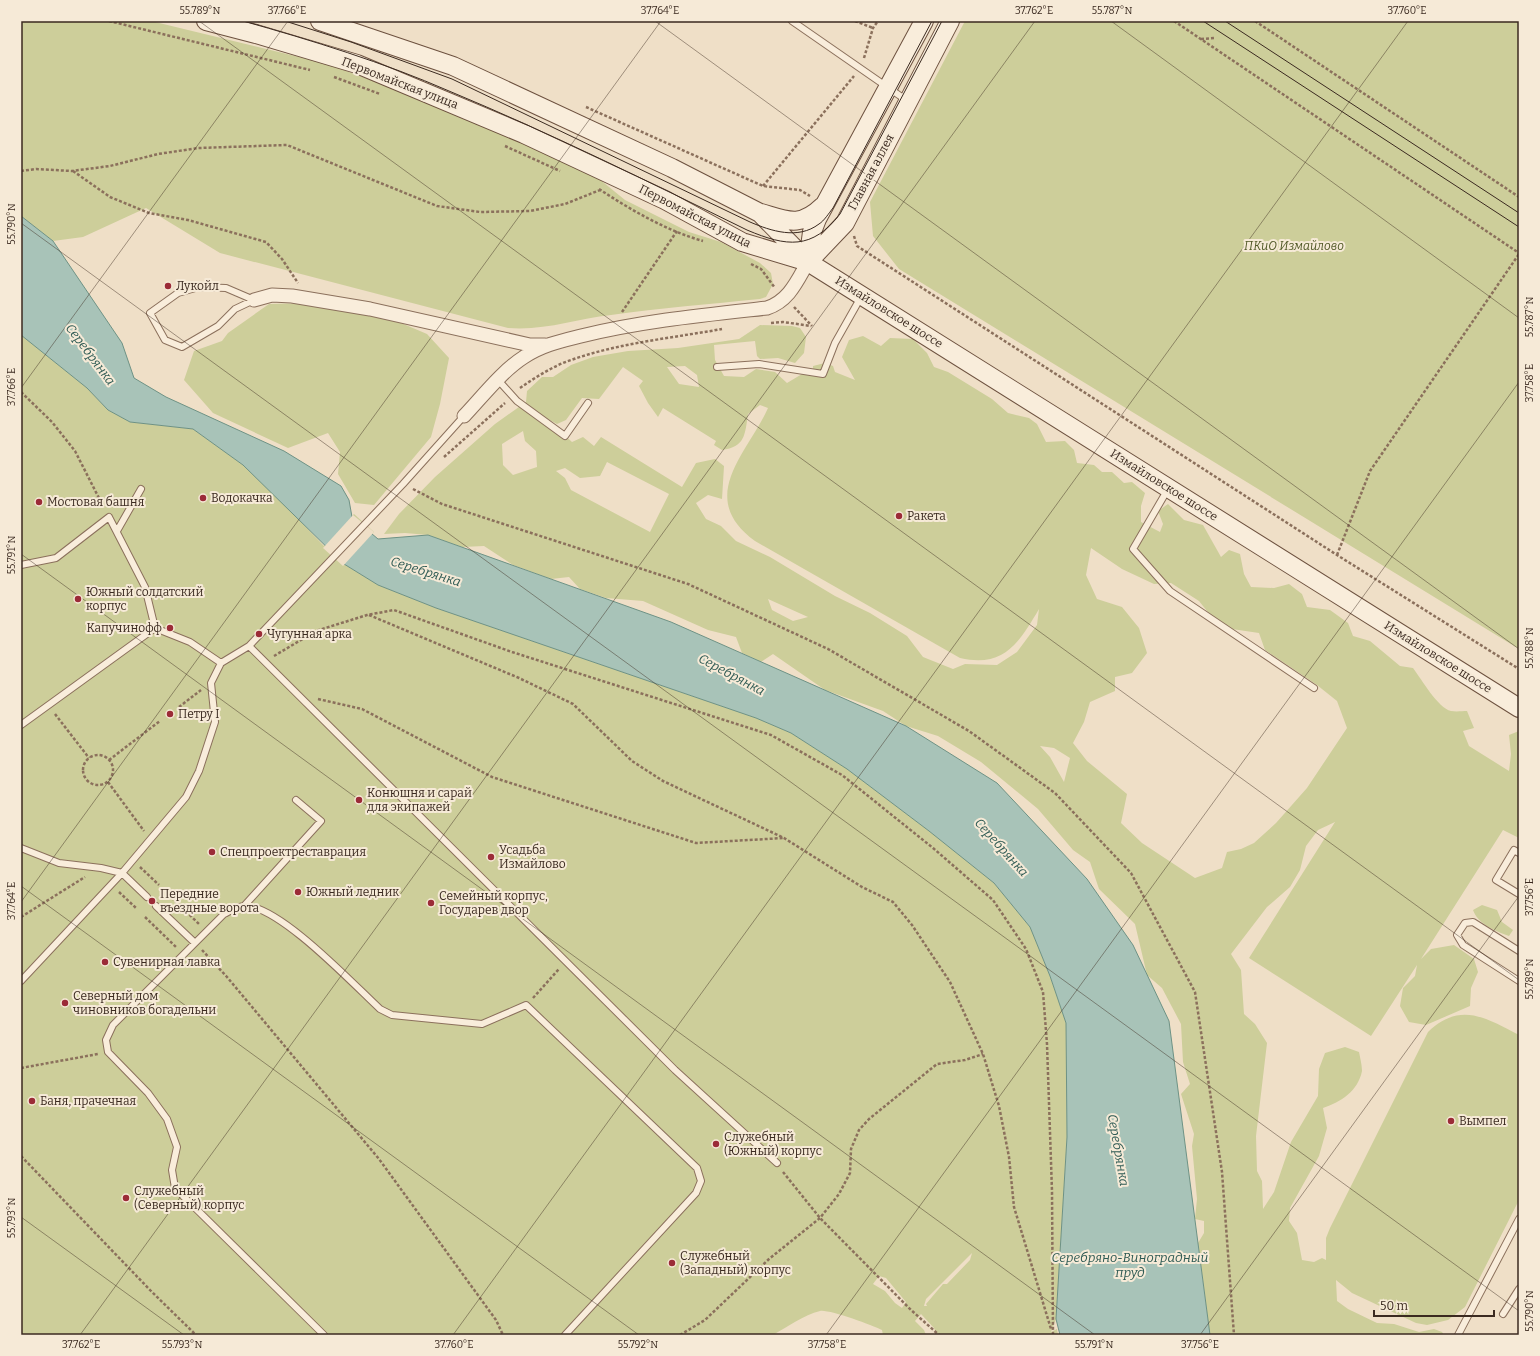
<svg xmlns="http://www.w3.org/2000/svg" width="1540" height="1356" font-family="Bitter,serif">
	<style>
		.green { fill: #cdce9a; fill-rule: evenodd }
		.water { fill: #a8c3b8; stroke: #6e9285 }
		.pier { fill: #efdfc7 }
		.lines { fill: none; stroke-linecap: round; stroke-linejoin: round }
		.service-casing { stroke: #8b705c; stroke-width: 8 }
		.minor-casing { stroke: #8b705c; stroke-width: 15 }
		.secondary-casing { stroke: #6d513f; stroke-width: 20 }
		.path { stroke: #8b705c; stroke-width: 2.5; stroke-dasharray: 3 2; stroke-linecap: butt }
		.service { stroke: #f9eddb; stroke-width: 6 }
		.minor { stroke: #f9eddb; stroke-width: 13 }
		.secondary { stroke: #f9eddb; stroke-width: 18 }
		.tram { stroke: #3b2a20; stroke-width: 1 }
		.ticks { fill: none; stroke: #3b2a20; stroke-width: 1; stroke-opacity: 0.45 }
		.poi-dot { fill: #9b2b37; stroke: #f6ead7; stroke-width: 1.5 }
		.labels { text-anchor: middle; stroke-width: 4; stroke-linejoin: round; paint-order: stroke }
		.street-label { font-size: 12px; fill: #3b2a20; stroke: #f6ead7 }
		.park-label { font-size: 12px; font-style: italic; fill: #505826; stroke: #f6ead7 }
		.poi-label { font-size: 12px; fill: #3b2a20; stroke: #f6ead7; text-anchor: start }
		.water-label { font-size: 13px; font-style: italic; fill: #2f5b54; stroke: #f6ead7 }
		.neatline { fill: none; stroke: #3b2a20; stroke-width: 1.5 }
		.ticks-label { font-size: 10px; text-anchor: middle; fill: #3b2a20 }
	</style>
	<rect width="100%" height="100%" fill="#efdfc7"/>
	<path class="green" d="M21,21H151L328,64L490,125L598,178L625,200L689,232L721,242L760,263L771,273L773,284L766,297L760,299C710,304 660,308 611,315C576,319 544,331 508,328L220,253L146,208L83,237L53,241L21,216Z
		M965,21H1519V649L899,269L873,236L870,202Z
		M309,303L394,320L427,334L449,358L440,404L431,437L374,505L355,503L338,474L340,452L328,433L288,448L213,413L184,380L194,351L222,341L228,333L269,304Z
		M760,325L792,326L800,328L806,337L804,353L795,363L778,358L760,359L757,356L755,341L714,345L715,360L724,376L744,377L756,369L775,372L787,383L802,374L813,371V366L825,363L833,366L835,372L855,380L842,357L849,340L863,336L881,346L890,338L913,339L927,353L934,367L948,372L992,399L1008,413L1029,418L1037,424L1046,442L1065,441L1074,450L1077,463L1094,465L1102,472H1112L1124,483L1132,482L1145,493L1141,506V522L1160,532L1163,524L1158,511L1168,504L1184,520L1203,525L1221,557L1229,550L1240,554L1244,574L1251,587L1274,588L1289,584L1302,594L1307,607L1330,610L1348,623L1353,636L1370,641L1400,666L1413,668C1422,680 1438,708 1451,711C1456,712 1463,711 1467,711L1474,728L1463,731L1469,746L1509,771L1511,754L1509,735L1519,731V838L1503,830L1421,959L1431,949L1454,945L1474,959L1478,972L1471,988L1470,1006L1426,1025L1409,1022L1400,1006L1403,988L1415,976L1417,965L1371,1036L1249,958L1335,822L1318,830L1306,846L1300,870L1290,887L1267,907L1231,954L1241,970L1244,1014L1255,1024L1267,1043L1256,1136L1257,1171L1262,1181L1263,1209L1274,1192L1291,1142L1318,1096L1319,1069L1325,1053L1345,1047L1359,1052C1360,1057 1362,1065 1362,1071C1358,1091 1341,1102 1323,1108L1327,1128L1319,1156L1290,1208L1289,1221L1297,1233L1302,1260L1314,1262L1322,1258L1326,1260V1238L1330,1228L1428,1032C1460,1001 1486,1018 1519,1035V1200L1465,1307L1448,1320L1427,1325L1416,1323L1352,1293L1336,1280L1337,1301L1348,1309L1377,1323L1394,1324L1419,1332L1434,1329L1442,1332L1444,1335H1210L1198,1243L1204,1233V1221L1195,1219L1197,1199L1192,1146L1194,1134L1181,1094L1190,1084L1183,1062L1181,1024L1162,988L1147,975L1135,924L1099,889L1090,862L1073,850L1038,809L981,762L938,736L906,726L883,711L825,690L773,654L761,662L742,653L736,637L708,630L643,601L606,598L580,589L569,577L551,579L513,565L484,546L462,547L428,535L405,533L384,534L399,514L435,477L495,424L526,402L527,391L542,377H553L571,365L593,357L628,351L678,348L739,339ZM685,366L697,375L699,387L679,384L667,367ZM623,367L643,381L639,386L648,403L658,417L663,408L716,441L714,445L722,450C745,447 745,435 748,414L760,405L768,408C748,453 695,497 755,541L960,658C1004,668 1019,643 1039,609L1037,625L1017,652L997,665L965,664L953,669L923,657L907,636L870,613L835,596L770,557L736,541L721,526L706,519L696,503L708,495L722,499L724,466L715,459L696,463L682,487L601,437L594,446L583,437L572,442L546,418L557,424L566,420L582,398L599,399ZM523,431L525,441L536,451L537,467L513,475L503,465L502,444ZM607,462L669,494L650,532L571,490L565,478L556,471L565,468L580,478L600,476ZM1091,548L1122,569L1154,584L1171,583L1199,601L1211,616L1232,629L1259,633L1265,650L1317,685L1337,701L1347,728L1307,788L1276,823L1254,843L1241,849L1227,852L1222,868L1195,878L1142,843L1121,823L1127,794L1087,761L1073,743L1084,722L1090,702L1115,691V677L1132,673L1147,653L1139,628L1122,607L1097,599L1086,575ZM768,599L808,617L793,621L772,610ZM1040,746L1054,748L1070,758L1064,782L1050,757Z
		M21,335L87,388L108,410L130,422L193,429L243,465L278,498L324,546L354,514L374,532L344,564L378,585L436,608L756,718L791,733L847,769L929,831L994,883L1030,927L1050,976L1066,1023L1067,1137L1056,1319L1051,1332L1057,1329L1058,1335H937L934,1328L921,1314L915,1321L924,1330L926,1335H883L882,1330C872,1325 828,1309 820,1311C804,1315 787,1327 773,1335H21ZM972,1253L970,1260L947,1284H943L926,1304L927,1306H924L926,1299ZM879,1276L886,1278L906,1302L902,1308L895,1303L885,1291L873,1284Z
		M1482,905L1497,910L1502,922L1513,930L1509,936C1495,931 1478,924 1473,910Z"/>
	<path class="water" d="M21,216L53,241L122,343L134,378L166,397L284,451L341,486L349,500L352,517L378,539L428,535L671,622L906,726L997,783L1087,879L1133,945L1169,1021L1210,1335H1060L1056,1319L1067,1137L1066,1023L1050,976L1030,927L994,883L929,831L847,769L791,733L756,718L436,608L378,585L344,564L243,465L193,429L130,422L108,410L87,388L21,335Z"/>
	<path class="pier" d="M353,515L374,532L343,566L323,548Z"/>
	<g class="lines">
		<g class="service-casing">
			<path id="service" d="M792,21L906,100
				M199,287L226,288L254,300L235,309L218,326L182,347L165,340L150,313L178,293Z
				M717,367L759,364L823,374L835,343L861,297
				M498,380L517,401L565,436L588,403
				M1168,489L1133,549L1170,591L1314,688
				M117,531L141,489
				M21,565L56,558L109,517L145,587L155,628
				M155,628L190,642L221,663
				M249,646L675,1070L777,1163
				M21,725L155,628
				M21,848L59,863L101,868L122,873L147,897
				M1519,853L1514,850L1496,880L1519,894
				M156,906L195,943
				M244,906L321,821L296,800
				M1519,951L1473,922L1465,923L1457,935L1463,945L1519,981
				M21,981L122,873L186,797L199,771L215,722L211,683L221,663L249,646L403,484L464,416
				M1503,1314L1519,1289
				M324,1335L175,1188L172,1170L177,1147L167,1119L148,1093L108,1052L106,1040L113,1025L224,914C230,911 238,906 244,906C278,904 354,985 380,1009L392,1015L482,1024L526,1005L697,1168L701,1181L696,1193L565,1335
				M1458,1335L1519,1219"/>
		</g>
		<g class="minor-casing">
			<path id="minor" d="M254,300L272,295L292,296L370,309L530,345H545
				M464,416C482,397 502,371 524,357C542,345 561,341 581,336C642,321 704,315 767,308C789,301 797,281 808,262"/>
		</g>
		<g class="secondary-casing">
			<path id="secondary" d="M206,21L256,34L357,64L524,134L665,200L742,242L808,262L1519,708
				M320,21L453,66L672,168L760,213L806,260
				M761,213C788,221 800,228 823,206
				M808,262L845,223L950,21
				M808,262L812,232L817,219L924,21"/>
		</g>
		<path class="path" d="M109,21L310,70
			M855,21L873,28
			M1174,21L1519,253
			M1255,21L1519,197
			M1201,39L1215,38
			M864,58L873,28L878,21
			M334,77L380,94
			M586,107L763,186L800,190L810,196
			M505,146L560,171
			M21,171L36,169L72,171L110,166L158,154L198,148L287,145L437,206L480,212L530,211L565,204L600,190
			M73,171L110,197L149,213L188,220L266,242L282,259L298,283
			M763,186L854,76
			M599,189C631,210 667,231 703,241
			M854,236L857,246L1337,555L1519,669
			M751,264L761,269L775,288
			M794,307L812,326
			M622,312L677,231
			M771,323L783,322L811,326
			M520,388C536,377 553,366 571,360C619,343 672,338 722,329
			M21,392L52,422L75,451L104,508
			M444,457L505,403
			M413,489L442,504L688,584L828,649L969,731L1055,793L1131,873L1195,992L1222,1172L1234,1335
			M1337,555L1370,471L1519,254
			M369,615L519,678L573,704L632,761L663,781L784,838L862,887L893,902L912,925L950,982L983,1054L999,1106L1009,1157L1014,1207L1051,1329
			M274,656L316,631L367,615L394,610L512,652L771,735L842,775L933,848L993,900L1026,949L1043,992L1047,1044L1052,1191L1053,1335
			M318,699L362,709L492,777L696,843L784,838
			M179,707L201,690
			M55,714L89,758
			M83 770a15 15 0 1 1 30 0a15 15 0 1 1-30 0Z
			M109,760L160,721
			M108,782L144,831
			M140,867L159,885
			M119,892L136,908
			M168,894L199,924
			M21,917L85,877
			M145,917L176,947
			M202,950L227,977L379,1159L496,1320L503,1335
			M533,998L559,969
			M21,1068L98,1054
			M21,1156L151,1291L196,1335
			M783,1172L820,1218L911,1310L939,1335
			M680,1335L705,1320L769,1259L820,1218L839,1194L850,1173L851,1149L859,1130L869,1119L937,1064L965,1060L983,1054"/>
		<use href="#service" class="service"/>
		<use href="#minor" class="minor"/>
		<use href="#secondary" class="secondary"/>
		<path class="tram" d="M243,21C311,40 385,63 449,91C550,133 649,182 747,230C787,247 812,250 840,214L942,21
			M285,21L351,42L452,79L750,222C771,231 798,240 819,224C824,221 829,213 833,208L932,21
			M1203,21L1519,227
			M1225,21L1519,213"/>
	</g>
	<path class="ticks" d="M199,21L1519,980M655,21L1519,649M1111,21L1519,318M21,223L1519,1311M21,388L288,21M21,554L1095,1335M21,886L639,1335M21,902L661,21M21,1217L184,1335M80,1335L1035,21M453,1335L1408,21M826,1335L1519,382M1200,1335L1519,896"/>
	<g class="poi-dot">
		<circle cx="168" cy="286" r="4"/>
		<circle cx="203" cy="498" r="4"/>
		<circle cx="39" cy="502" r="4"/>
		<circle cx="899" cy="516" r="4"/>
		<circle cx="78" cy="599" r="4"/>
		<circle cx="170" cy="628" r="4"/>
		<circle cx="259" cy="634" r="4"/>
		<circle cx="170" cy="714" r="4"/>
		<circle cx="359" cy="800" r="4"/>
		<circle cx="212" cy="852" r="4"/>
		<circle cx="491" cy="857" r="4"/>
		<circle cx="298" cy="892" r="4"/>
		<circle cx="152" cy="901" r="4"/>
		<circle cx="431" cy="903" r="4"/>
		<circle cx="105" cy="962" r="4"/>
		<circle cx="65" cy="1003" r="4"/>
		<circle cx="32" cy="1101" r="4"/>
		<circle cx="1451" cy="1121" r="4"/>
		<circle cx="716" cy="1144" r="4"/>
		<circle cx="126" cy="1198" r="4"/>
		<circle cx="672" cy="1263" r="4"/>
	</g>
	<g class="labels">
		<g class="street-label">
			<text transform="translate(400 83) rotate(21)" y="4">Первомайская улица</text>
			<text transform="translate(871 172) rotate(-62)" y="4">Главная аллея</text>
			<text transform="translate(695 216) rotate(27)" y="4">Первомайская улица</text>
			<text transform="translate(889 312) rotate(32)" y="4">Измайловское шоссе</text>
			<text transform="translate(1164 485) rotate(32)" y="4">Измайловское шоссе</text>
			<text transform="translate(1438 657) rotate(32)" y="4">Измайловское шоссе</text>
		</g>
		<g class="park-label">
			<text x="1294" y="250">ПКиО Измайлово</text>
		</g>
		<g class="poi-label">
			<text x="176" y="290">Лукойл</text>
			<text x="211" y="502">Водокачка</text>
			<text x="47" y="506">Мостовая башня</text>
			<text x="907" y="520">Ракета</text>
			<text x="86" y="596">Южный солдатский<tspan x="86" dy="14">корпус</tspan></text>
			<text x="162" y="632" text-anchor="end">Капучинофф</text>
			<text x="267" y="638">Чугунная арка</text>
			<text x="178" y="718">Петру I</text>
			<text x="367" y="797">Конюшня и сарай<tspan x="367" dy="14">для экипажей</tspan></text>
			<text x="499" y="854">Усадьба<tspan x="499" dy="14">Измайлово</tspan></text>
			<text x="220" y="856">Спецпроектреставрация</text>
			<text x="306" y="896">Южный ледник</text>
			<text x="160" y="898">Передние<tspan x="160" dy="14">въездные ворота</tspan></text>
			<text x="439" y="900">Семейный корпус,<tspan x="439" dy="14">Государев двор</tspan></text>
			<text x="113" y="966">Сувенирная лавка</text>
			<text x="73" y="1000">Северный дом<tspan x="73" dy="14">чиновников богадельни</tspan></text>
			<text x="40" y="1105">Баня, прачечная</text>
			<text x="1459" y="1125">Вымпел</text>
			<text x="724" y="1141">Служебный<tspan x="724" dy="14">(Южный) корпус</tspan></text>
			<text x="134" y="1195">Служебный<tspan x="134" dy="14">(Северный) корпус</tspan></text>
			<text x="680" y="1260">Служебный<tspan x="680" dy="14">(Западный) корпус</tspan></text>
		</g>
		<g class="water-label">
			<text transform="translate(91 354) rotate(53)" y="5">Серебрянка</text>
			<text transform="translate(426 571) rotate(17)" y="5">Серебрянка</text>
			<text transform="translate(732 674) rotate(28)" y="5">Серебрянка</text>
			<text transform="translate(1002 847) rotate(48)" y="5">Серебрянка</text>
			<text transform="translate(1119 1150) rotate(80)" y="5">Серебрянка</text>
			<text x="1130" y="1262">Серебряно-Виноградный<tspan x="1130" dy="15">пруд</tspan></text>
		</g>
	</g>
	<rect width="1540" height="1356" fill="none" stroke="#f6ead7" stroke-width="44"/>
	<path d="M1374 1310v6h120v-6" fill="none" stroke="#3b2a20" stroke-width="2"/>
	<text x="1380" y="1310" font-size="12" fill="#3b2a20" stroke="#f6ead7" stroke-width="3" paint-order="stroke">50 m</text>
	<rect x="22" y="22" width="1496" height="1312" class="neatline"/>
	<g class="ticks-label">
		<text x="200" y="14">55.789°N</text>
		<text x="287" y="14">37.766°E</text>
		<text x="660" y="14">37.764°E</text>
		<text x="1034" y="14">37.762°E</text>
		<text x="1112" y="14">55.787°N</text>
		<text x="1407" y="14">37.760°E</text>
		<text transform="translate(11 224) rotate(-90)" y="4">55.790°N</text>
		<text transform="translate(1529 317) rotate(-90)" y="4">55.787°N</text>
		<text transform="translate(1529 383) rotate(-90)" y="4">37.758°E</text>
		<text transform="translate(11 387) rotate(-90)" y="4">37.766°E</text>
		<text transform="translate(11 555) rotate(-90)" y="4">55.791°N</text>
		<text transform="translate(1529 648) rotate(-90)" y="4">55.788°N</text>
		<text transform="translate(1529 897) rotate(-90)" y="4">37.756°E</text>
		<text transform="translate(11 901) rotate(-90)" y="4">37.764°E</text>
		<text transform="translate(1529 979) rotate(-90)" y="4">55.789°N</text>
		<text transform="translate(11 1218) rotate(-90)" y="4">55.793°N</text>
		<text transform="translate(1529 1311) rotate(-90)" y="4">55.790°N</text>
		<text x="81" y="1348">37.762°E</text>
		<text x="182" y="1348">55.793°N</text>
		<text x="454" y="1348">37.760°E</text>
		<text x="638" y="1348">55.792°N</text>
		<text x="827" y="1348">37.758°E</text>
		<text x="1094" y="1348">55.791°N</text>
		<text x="1200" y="1348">37.756°E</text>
	</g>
</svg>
